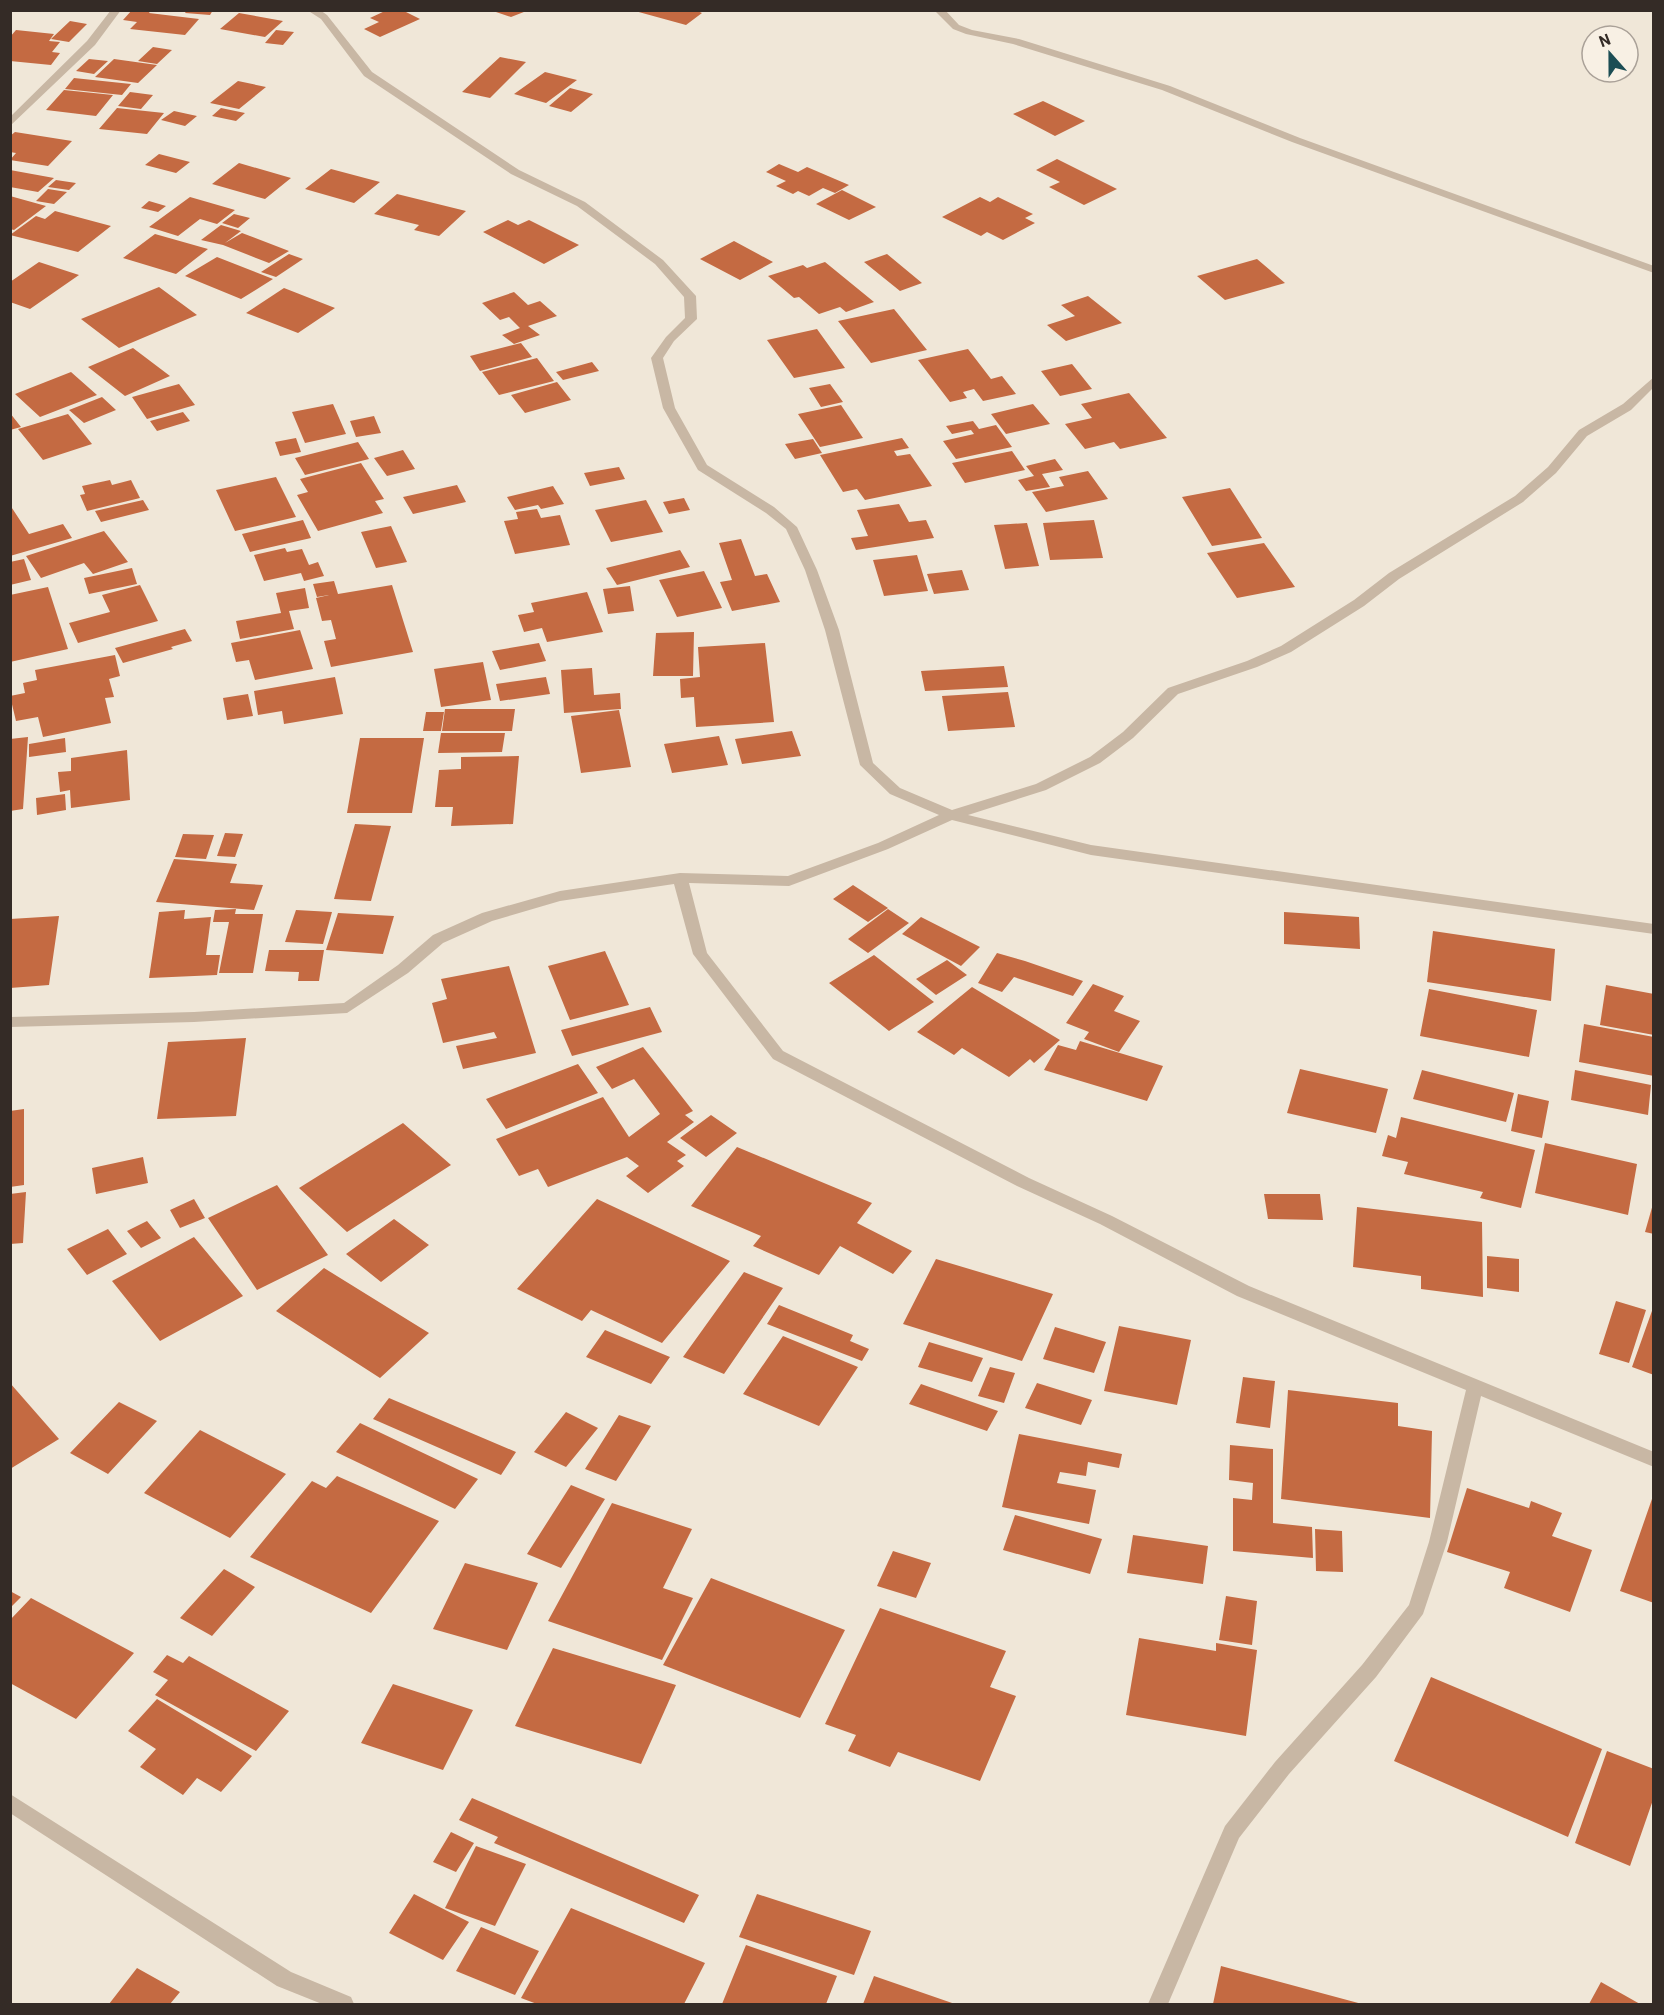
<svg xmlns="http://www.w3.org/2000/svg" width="1664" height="2015" font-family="Barlow,sans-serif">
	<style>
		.building { fill: #c46a42 }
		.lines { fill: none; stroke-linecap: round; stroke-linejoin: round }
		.street { fill: #c8b7a4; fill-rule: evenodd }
	</style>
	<rect width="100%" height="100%" fill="#f0e7d8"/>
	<path class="building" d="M132,10H151L149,13L199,19L185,35L130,29L137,22L123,20Z
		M187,10H213L210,15L185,13Z
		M387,10H402L420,19L380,37L364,29L379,22L370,18Z
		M529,10L511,17L493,11V10Z
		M695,10L702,13L686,25L635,11Z
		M239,13L283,21L265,37L220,29Z
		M70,21L87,24L69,42L51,39Z
		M16,30L54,34L49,41L60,42L52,52L60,53L51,65L10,61V37Z
		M276,30L294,32L283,45L265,43Z
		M153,47L172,50L157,64L138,61Z
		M500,57L526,62L490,98L462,92Z
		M89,59L108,61L94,74L76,71Z
		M114,59L157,65L138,83L95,77Z
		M545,72L577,80L546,103L514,94Z
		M74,78L131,84L122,95L65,89Z
		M238,81L266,87L239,109L210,103Z
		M570,88L593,94L571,112L549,106Z
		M64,90L113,95L96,116L46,110Z
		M130,92L153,95L141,109L118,106Z
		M1043,101L1085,121L1055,136L1013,114Z
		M117,108L164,113L147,134L99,129Z
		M221,108L245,113L236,121L212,116Z
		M174,111L197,116L185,126L161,120Z
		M15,132L72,141L48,166L10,160L16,153L10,152V136Z
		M159,154L190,162L176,173L145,165Z
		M1057,159L1117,189L1084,205L1049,187L1060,182L1036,170Z
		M239,163L291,178L265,199L212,184Z
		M779,164L798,172L807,167L849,185L835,193L823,188L809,196L798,191L793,194L776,186L786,181L766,172Z
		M331,169L380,182L354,203L305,189Z
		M10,170L54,178L38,192L10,187Z
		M56,180L76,183L69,190L48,187Z
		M48,189L67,192L54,204L36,201Z
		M842,190L876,207L849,220L816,204Z
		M397,194L466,211L439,236L414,230L419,225L374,214Z
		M10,196L46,206L14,230L10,229Z
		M190,197L235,210L217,224L200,219L178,236L149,227Z
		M980,197L990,202L998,197L1033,214L1025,218L1035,223L1003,240L987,232L981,236L942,217Z
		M149,201L166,206L158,212L141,208Z
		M55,211L111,226L78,252L10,235L36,216L45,219Z
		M234,214L250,218L238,228L222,223Z
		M508,220L518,225L529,220L579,245L544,264L483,232Z
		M221,225L241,231L225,243L242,233L289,251L269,263L223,245L201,240Z
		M155,234L208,249L176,274L123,258Z
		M734,241L773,262L740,280L700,259Z
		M289,254L303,259L276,277L261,272Z
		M887,254L922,283L900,291L864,262Z
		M217,257L273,279L241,299L185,276Z
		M1257,259L1285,283L1225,300L1197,276Z
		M39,262L79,275L30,309L10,302V282Z
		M825,262L874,302L846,312L840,307L819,314L799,297L794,298L768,276L803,265L807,268Z
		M159,287L197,315L119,348L81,319Z
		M284,288L335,308L298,333L246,313Z
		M514,292L528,305L540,301L557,316L528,326L540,335L514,344L502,335L520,328L509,317L500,320L482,303Z
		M1088,296L1122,323L1066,341L1047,325L1075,316L1061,305Z
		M894,309L927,350L871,363L838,321Z
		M817,329L845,368L794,378L767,340Z
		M521,343L532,357L480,371L470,356Z
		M133,348L170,376L125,396L88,367Z
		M968,349L991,379L1002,376L1016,394L983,401L974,389L963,392L967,398L950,402L918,360Z
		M537,358L554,381L499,395L482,372Z
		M592,362L599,371L563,380L556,372Z
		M1072,364L1092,389L1060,396L1041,371Z
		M71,372L97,395L40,417L15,394Z
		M557,382L571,400L525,413L511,395Z
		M179,384L195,405L147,419L132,397Z
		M830,384L843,402L821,407L809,388Z
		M1129,393L1167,438L1120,449L1114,442L1085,449L1065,424L1092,418L1081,404Z
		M102,397L116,410L84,423L69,410Z
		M333,404L346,434L305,443L292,412Z
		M1033,404L1050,424L1006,434L991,414Z
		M841,405L863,438L820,447L798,414Z
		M183,412L190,421L157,431L150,421Z
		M10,413L21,427L10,430Z
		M68,414L92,444L43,460L18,429Z
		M374,416L381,433L356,437L350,421Z
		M973,421L979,429L996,425L1012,447L956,459L943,441L974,434L971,430L952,434L946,426Z
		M296,438L301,452L280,456L275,442Z
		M902,438L909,448L894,451L897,456L910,454L932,486L865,500L857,489L843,492L820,455Z
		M813,439L822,453L795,459L785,444Z
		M358,442L369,459L305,475L295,458Z
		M403,450L415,469L387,476L374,458Z
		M1012,451L1025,470L965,483L952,463Z
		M1055,459L1063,470L1042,474L1050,487L1026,491L1018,480L1034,476L1026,466Z
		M361,463L384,499L375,501L383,513L318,531L297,495L308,492L300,479Z
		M619,467L625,479L590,486L584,473Z
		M1088,471L1108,499L1046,512L1032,492L1064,486L1059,477Z
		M276,477L296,517L235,531L216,490Z
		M110,480L112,485L131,480L140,498L87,511L80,495L85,494L82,486Z
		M457,485L466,502L413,514L403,497Z
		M553,486L564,504L541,509L538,505L515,510L507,497Z
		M1230,488L1262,538L1212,546L1182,497Z
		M684,498L690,510L669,514L663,502Z
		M143,500L149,510L101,522L95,511Z
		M646,500L663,532L611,542L595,510Z
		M899,504L909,522L926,520L934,538L856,550L851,538L868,536L857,510Z
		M10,505L29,534L63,524L72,538L10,556Z
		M537,509L541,518L560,515L570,545L515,554L504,521L518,519L516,512Z
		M303,520L311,538L250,552L242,534Z
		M1094,520L1103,558L1050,560L1043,523Z
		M1027,523L1039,566L1005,569L994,525Z
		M391,526L407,562L376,568L361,532Z
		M104,531L128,562L93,574L84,563L41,578L26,556Z
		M741,539L755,576L767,574L780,602L732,611L720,582L732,580L719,543Z
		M1264,543L1295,587L1237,598L1207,553Z
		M285,548L287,552L302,549L309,565L318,562L324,576L304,581L301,573L264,581L254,555Z
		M680,550L690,567L617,585L606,568Z
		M917,555L928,591L884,596L873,560Z
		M24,559L31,580L10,585V562Z
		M132,568L137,584L89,594L84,578Z
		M962,570L969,590L934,594L927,574Z
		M704,571L722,608L677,617L659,580Z
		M334,581L338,594L392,585L413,652L331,667L324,641L336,639L331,620L322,621L316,598L329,595L317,597L313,584Z
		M140,585L158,621L78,643L69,623L110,612L102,595Z
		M630,586L634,611L608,614L603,589Z
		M48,587L68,649L10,662V595Z
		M305,588L309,608L289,611L294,629L240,639L236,621L281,613L276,593Z
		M587,592L603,632L547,642L542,628L524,632L518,615L534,612L531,603Z
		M185,629L192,641L171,647L173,649L123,663L115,648Z
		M300,630L313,669L255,680L249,660L236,662L231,643Z
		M694,632L693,676H653L656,633Z
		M539,643L546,661L500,670L492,651Z
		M765,643L774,722L696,727L694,697L681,698L680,679L700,677L698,647Z
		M115,655L120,676L109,679L114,697L105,698L111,723L43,737L38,717L16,721L10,696L25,693L23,683L37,680L35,670Z
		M483,662L491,700L441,707L434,669Z
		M1004,666L1008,687L925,691L921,671Z
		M592,668L594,695L620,693L621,709L564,713L561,670Z
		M335,677L343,714L284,724L282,711L258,715L254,691Z
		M546,677L550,694L500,701L496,684Z
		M1008,692L1015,727L948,731L942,696Z
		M248,694L253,716L227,720L223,698Z
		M445,709H515L512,731H442Z
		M619,710L631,767L581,773L571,716Z
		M426,712H444L441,731H423Z
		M792,731L801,756L742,764L735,739Z
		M441,733H505L502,752L438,753Z
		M719,736L728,765L672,773L664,744Z
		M28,737L23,809L10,811V739Z
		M65,738L66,752L29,757V744Z
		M360,738H424L412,813H347Z
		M127,750L130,800L71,808L70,790L60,792L58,772L71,771V758Z
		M519,756L513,824L451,826L453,807H435L439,770L461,769V757Z
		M65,794L66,810L37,815L36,798Z
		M355,824L391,826L371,901L334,899Z
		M225,833L243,834L235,857L217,856Z
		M183,834L214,835L206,859L175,857Z
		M174,859L237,864L230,883L263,885L254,910L156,902Z
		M853,885L888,908L868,922L833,899Z
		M236,909L235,914H263L253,973H219L229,922H213L215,910Z
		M888,909L909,923L868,953L848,939Z
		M185,910L184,919L211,917L206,955H220L217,975L149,978L159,912Z
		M296,910L332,912L323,944L285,942Z
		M1284,912L1359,917L1360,949L1284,944Z
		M338,913L394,916L383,954L326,950Z
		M59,916L49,985L10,988V919Z
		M921,917L980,947L961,966L902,934Z
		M1433,931L1555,949L1551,1001L1427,982Z
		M269,950H324L319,981H298L299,972L265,971Z
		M605,951L629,1005L570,1020L548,966Z
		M997,953L1025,961L1083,981L1073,996L1014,977L1002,992L978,983Z
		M874,955L934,1002L889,1031L829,983Z
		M947,960L967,975L936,995L916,979Z
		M509,966L536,1053L463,1069L456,1046L497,1038L494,1032L443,1043L432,1003L447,999L441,979Z
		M1093,984L1124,996L1114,1011L1140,1021L1119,1052L1084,1039L1089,1032L1066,1023Z
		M1606,985L1654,994V1035L1600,1025Z
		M972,987L1060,1040L1034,1063L1030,1059L1009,1077L962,1048L954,1055L917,1032Z
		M1429,989L1537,1010L1529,1057L1420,1036Z
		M650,1007L662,1032L572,1056L561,1030Z
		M1584,1024L1654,1037V1076L1579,1062Z
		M246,1038L236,1116L157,1119L168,1042Z
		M1080,1041L1163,1066L1147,1101L1044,1070L1058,1045L1076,1050Z
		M643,1047L693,1111L685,1115L694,1122L667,1142L686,1155L677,1161L684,1166L648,1193L626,1176L639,1166L627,1157L548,1187L538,1169L519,1176L496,1139L603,1097L629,1137L660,1114L634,1079L612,1089L596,1067Z
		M578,1064L598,1093L506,1129L486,1099Z
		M1300,1069L1388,1089L1376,1133L1287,1113Z
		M1422,1070L1514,1093L1506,1122L1413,1099Z
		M1575,1070L1651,1085L1648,1115L1571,1100Z
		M1518,1094L1549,1101L1542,1138L1511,1131Z
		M24,1109V1185L10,1187V1111Z
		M711,1115L737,1133L706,1157L680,1138Z
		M1401,1117L1535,1150L1521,1208L1480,1198L1483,1192L1404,1174L1408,1162L1382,1156L1388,1135L1396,1138Z
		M403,1123L451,1165L347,1232L299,1188Z
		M1545,1143L1637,1164L1628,1215L1535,1193Z
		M737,1147L872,1203L857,1223L912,1251L893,1274L840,1246L819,1275L753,1246L761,1236L691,1206Z
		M143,1157L148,1183L96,1194L92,1168Z
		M277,1185L328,1255L257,1290L208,1218Z
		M26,1192L23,1243L10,1244V1194Z
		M1264,1194H1320L1323,1220L1268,1219Z
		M194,1199L205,1218L180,1228L170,1210Z
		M597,1199L730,1261L662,1343L591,1310L582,1321L517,1289Z
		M1653,1204H1654V1234L1645,1232Z
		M1357,1207L1482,1222L1483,1297L1421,1289V1276L1353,1267Z
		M394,1219L429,1245L381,1282L346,1254Z
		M147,1221L161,1238L141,1248L127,1231Z
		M108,1229L127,1254L87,1275L67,1249Z
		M194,1237L243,1296L160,1341L112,1281Z
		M1487,1256L1519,1259V1292L1487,1288Z
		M936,1259L1053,1294L1022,1361L903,1324Z
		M324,1268L429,1333L380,1378L276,1311Z
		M744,1272L783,1288L724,1374L683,1357Z
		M1616,1301L1646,1310L1629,1363L1599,1354Z
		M779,1305L853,1335L850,1341L869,1349L862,1361L767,1324Z
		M1653,1308H1654V1375L1632,1367Z
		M1119,1326L1191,1340L1177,1405L1104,1391Z
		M1055,1327L1106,1342L1094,1373L1043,1359Z
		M605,1330L670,1357L651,1384L586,1357Z
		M783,1336L858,1367L819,1426L743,1394Z
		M929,1342L983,1358L972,1382L918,1367Z
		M990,1367L1015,1373L1004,1403L978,1396Z
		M1243,1377L1275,1381L1270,1428L1236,1423Z
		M10,1383L59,1439L10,1469Z
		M1037,1383L1092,1400L1081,1425L1025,1408Z
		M921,1384L998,1411L987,1431L909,1404Z
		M1288,1390L1398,1403V1426L1432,1431L1430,1518L1281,1499Z
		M389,1398L516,1452L501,1475L373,1419Z
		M119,1402L157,1421L108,1474L70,1453Z
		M566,1412L598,1428L566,1467L534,1452Z
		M619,1415L651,1426L616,1481L585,1469Z
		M360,1423L478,1479L455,1509L336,1452Z
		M200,1430L286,1474L230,1538L144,1493Z
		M1019,1434L1122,1454L1119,1468L1088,1462L1086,1476L1060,1472L1057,1483L1096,1490L1089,1524L1002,1507Z
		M1230,1445L1273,1449V1523L1312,1527L1313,1558L1233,1551V1498L1252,1500L1253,1483L1229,1480Z
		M337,1476L439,1521L371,1613L250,1557L312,1481L326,1488Z
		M571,1485L605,1499L561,1568L527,1554Z
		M1467,1488L1529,1508L1531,1501L1562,1513L1552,1536L1592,1550L1570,1612L1504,1588L1510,1572L1447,1552Z
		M1653,1496L1654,1497V1603L1620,1591Z
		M612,1503L692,1529L663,1588L693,1598L662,1660L548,1621Z
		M1015,1515L1102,1539L1090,1574L1003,1550Z
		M1315,1529L1342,1531L1343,1572L1316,1571Z
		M1133,1535L1208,1546L1203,1584L1127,1573Z
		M893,1551L931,1563L916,1598L877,1586Z
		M465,1563L538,1583L507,1650L433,1629Z
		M224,1569L255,1587L212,1636L180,1618Z
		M711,1578L845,1630L800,1718L663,1665Z
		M10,1591L21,1597L10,1608Z
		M1226,1596L1257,1601L1252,1645L1219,1640Z
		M31,1598L134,1653L76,1719L10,1683V1620Z
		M880,1608L1006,1651L990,1687L1016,1696L980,1781L898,1752L890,1767L848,1751L856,1735L825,1724Z
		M1139,1638L1216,1651V1643L1257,1650L1246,1736L1126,1715Z
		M553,1648L676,1685L641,1764L515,1726Z
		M167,1655L183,1663L189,1656L289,1711L256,1751L155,1695L168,1680L153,1672Z
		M1431,1677L1602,1749L1568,1837L1394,1761Z
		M393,1684L473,1710L443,1770L361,1743Z
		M157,1699L252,1756L221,1792L197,1778L183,1795L140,1767L156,1749L128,1731Z
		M1607,1751L1654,1769V1797L1630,1866L1575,1843Z
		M472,1798L699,1895L684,1923L494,1843L498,1837L459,1820Z
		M451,1832L474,1843L456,1872L433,1862Z
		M476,1846L526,1864L495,1926L445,1908Z
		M414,1894L469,1922L443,1960L389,1933Z
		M757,1894L871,1931L854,1975L739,1937Z
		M571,1908L705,1963L684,2004H537L521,1998Z
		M481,1927L539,1951L515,1995L456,1971Z
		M746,1945L837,1976L826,2004H722Z
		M1221,1966L1362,2004H1213Z
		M137,1968L180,1992L170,2004H109Z
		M874,1976L955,2004H863Z
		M1601,1982L1640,2004H1589Z"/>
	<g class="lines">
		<path class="street" d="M111,10H121L95,45L10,126V117L87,41Z
			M307,10H320L327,15L372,72L519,170L585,202L663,260L696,296L697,319L674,341L663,358L675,408L707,465L774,507L797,527L817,570L839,630L873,763L900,788L952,810L1036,784L1090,757L1123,732L1168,688L1247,661L1281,646L1354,600L1389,573L1515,496L1548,467L1579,430L1623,404L1654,377V387L1631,410L1587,436L1556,473L1523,502L1399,579L1364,606L1291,652L1257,667L1178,694L1133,738L1100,763L1046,790L968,815L1091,845L1654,924V934L1091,855L952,820L888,849L789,886L689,883L707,953L783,1051L1029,1178L1112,1216L1249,1286L1654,1452V1467L1481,1396L1447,1542L1423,1614L1376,1677L1289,1774L1239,1838L1168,2004H1148L1225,1826L1275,1762L1362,1665L1409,1605L1429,1542L1466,1390L1237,1296L1100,1224L1017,1186L773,1059L693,954L674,884L560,901L492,921L443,943L408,973L347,1013L194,1022L10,1027V1017L194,1012L344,1003L398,965L433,935L482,913L560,891L680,873L788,876L878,843L939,815L890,794L860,765L825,630L805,570L786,529L766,513L698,470L663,408L651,358L666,337L685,318L684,297L655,264L577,206L511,174L364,76L321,19Z
			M934,10H945L959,25L972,30L1019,39L1170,86L1300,138L1654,266V273L1292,142L1162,90L1013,44L966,34L953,29Z
			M10,1794L291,1972L351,1997L354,2004H322L277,1986L10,1813Z"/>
	</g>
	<rect width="1664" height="2015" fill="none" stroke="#342b26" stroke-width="24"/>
	<g transform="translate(1610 54) rotate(339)"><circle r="28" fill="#f8f0e4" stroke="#aaa198" stroke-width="1.5"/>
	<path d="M0-4.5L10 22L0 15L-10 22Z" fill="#1c4d54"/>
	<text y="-9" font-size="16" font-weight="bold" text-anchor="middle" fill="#342b26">N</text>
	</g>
</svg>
